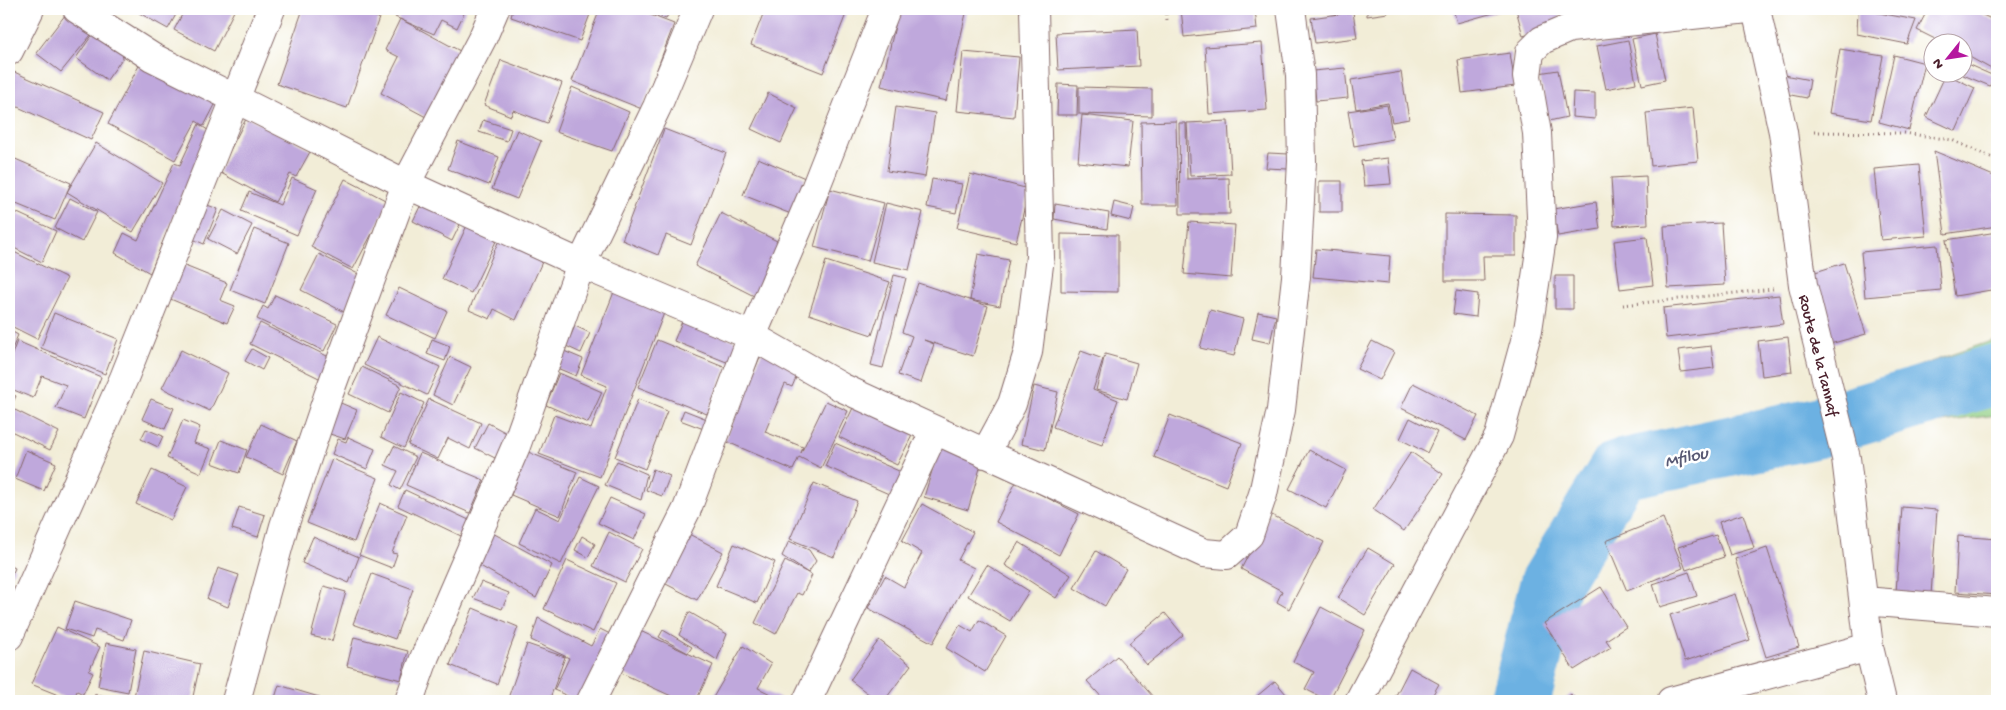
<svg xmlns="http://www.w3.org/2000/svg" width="2006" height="710" font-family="'Gochi Hand',sans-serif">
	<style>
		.green { fill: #91cf84; stroke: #6e7758 }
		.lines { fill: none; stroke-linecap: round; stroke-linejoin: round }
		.river { stroke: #6cb1e2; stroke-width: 61 }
		.building { fill: #bfa8dc }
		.minor-casing { stroke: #856767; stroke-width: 30 }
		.path { stroke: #856767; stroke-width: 3; stroke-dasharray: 1 4; stroke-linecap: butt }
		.minor { stroke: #fff; stroke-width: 28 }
		.labels { text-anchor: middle; stroke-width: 5; stroke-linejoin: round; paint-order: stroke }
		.street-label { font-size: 16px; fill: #4a1f2b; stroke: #fff }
		.water-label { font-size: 18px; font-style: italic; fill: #585974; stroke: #fff }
	</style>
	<rect width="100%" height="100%" fill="#fff"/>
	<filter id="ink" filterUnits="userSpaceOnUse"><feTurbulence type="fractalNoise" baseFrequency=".02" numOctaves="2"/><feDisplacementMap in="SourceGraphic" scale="10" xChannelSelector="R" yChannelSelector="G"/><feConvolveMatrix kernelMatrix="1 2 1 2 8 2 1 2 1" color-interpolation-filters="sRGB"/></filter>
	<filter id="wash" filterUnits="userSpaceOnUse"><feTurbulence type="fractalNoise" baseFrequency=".0096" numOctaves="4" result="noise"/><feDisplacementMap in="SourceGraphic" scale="20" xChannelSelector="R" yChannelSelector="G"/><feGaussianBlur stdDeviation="1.12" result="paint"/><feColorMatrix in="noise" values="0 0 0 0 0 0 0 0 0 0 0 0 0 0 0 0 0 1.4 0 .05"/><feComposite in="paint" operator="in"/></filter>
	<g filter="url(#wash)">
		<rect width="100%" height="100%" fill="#f2edd7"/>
		<path class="green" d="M1997,339V415L1862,432L1855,388Z"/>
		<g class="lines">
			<path class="river" d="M1520,701L1550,584L1619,470L1816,428L1997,374"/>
		</g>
		<g id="blocks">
			<path class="building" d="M132,9H179L168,29Z
				M185,9H235L214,51L174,30Z
				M303,9H352L379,18L347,108L277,84Z
				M398,9H466L457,28L441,20L434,34L395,17Z
				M513,9H592L580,41L511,17Z
				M600,9H635L674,24L642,109L572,81Z
				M640,9H670L666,19Z
				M765,9H848L823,73L751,45Z
				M899,9H967L946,101L881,86Z
				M1181,9H1255L1257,29L1184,37Z
				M1367,9H1388V13L1367,16Z
				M1453,9H1508L1457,23Z
				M1516,9H1557L1562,26L1523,36Z
				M1858,9L1916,20L1907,44L1857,34Z
				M1928,9H1971L1997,22V65L1995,71L1964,54V42H1941L1917,30Z
				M69,10L95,30L61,72L36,53Z
				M1353,12L1357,38L1315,43L1311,18Z
				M400,19L460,51L426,117L381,93L399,57L385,50Z
				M100,24L131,46L107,80L76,58Z
				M1137,29L1139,66L1058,70L1056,33Z
				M1655,34L1665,80L1642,85L1632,39Z
				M1628,40L1636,83L1606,89L1597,46Z
				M1262,43L1267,110L1209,114L1205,47Z
				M1840,49L1883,56L1871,120L1829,113Z
				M963,52L1019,57L1014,117L957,111Z
				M1510,53L1515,86L1462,93L1458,60Z
				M1894,55L1925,63L1909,130L1879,122Z
				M142,60L217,101L204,126L196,121L175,160L108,124Z
				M501,60L562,83L547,123L513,110L511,116L484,105Z
				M1967,64L1994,76L1990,86L1963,75Z
				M1345,68L1348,98L1316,101L1313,71Z
				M1558,70L1567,117L1549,121L1539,73Z
				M12,71L104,112L91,140L9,103V79Z
				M1401,72L1409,119L1392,122L1388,103L1356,109L1351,80Z
				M1946,74L1975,88L1956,131L1926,117Z
				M1784,75L1810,80L1807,98L1780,93Z
				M1058,84L1078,85L1077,115H1057Z
				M572,87L629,112L612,151L556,132Z
				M1079,87L1152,89V116L1079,114Z
				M1573,92L1595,93V119L1572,117Z
				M768,93L797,108L781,143L751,129Z
				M1387,105L1393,139L1354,146L1348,111Z
				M896,107L935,113L925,177L887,171Z
				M1693,108L1698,161L1651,166L1646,113Z
				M1082,115L1133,121L1128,167L1078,162Z
				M247,117L311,150L296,177L290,174L275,202L219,172Z
				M483,120L511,129L507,141L479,132Z
				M1176,121L1178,205H1142L1141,122Z
				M1228,121L1231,174L1190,176L1187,123Z
				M1179,123H1186L1187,179L1229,178L1230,214H1180Z
				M199,124L209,131L150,273L115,253L124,233L138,240L174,163L180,165Z
				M664,129L726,153L691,245L666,235L658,255L622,240Z
				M517,130L541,141L517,199L492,189Z
				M458,141L499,157L489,185L448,169Z
				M96,143L162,183L133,232L67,192Z
				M1934,151L1996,177L1997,226L1945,234Z
				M1268,153L1289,154L1288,169L1266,168Z
				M13,158L71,183L55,220L9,201V168Z
				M758,158L805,178L791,214L743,195Z
				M1388,158L1391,184L1364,186L1361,161Z
				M1919,165L1926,236L1881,240L1874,169Z
				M970,174L1029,189L1016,242L957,228Z
				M1646,176L1648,224L1614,226L1611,178Z
				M292,178L317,189L297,235L241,211L249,192L280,205Z
				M345,179L389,202L353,269L311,247Z
				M932,179L962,184L956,213L927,207Z
				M1319,181H1342V212H1319Z
				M830,189L884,203L868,261L814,247Z
				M426,194L465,214L452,241L413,221Z
				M70,198L97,212L82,242L55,228Z
				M1114,202L1134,207L1131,221L1111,216Z
				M1596,202L1600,229L1558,236L1553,209Z
				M202,203L218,209L204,244L188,237Z
				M886,203L923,212L909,270L872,262Z
				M1055,204L1109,213L1107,229L1054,219Z
				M9,209L56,231L42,262L12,247L9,254Z
				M223,210L252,225L237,254L208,239Z
				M721,213L781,243L754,296L695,266Z
				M1445,214L1516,215V256H1483L1484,281H1445Z
				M470,219L500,233L471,293L442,279Z
				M1189,222L1235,225L1231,278L1184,274Z
				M1721,223L1725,285L1668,288L1664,226Z
				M254,229L289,243L265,304L230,290Z
				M1997,232V289L1955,296L1946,240Z
				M502,233L546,253L516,320L494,309L490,319L469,310Z
				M1061,234L1118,235V292L1061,291Z
				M1647,237L1653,285L1620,289L1614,241Z
				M1937,245L1941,290L1865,297L1861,252Z
				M1316,249L1390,256L1388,284L1313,277Z
				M14,252L67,278L37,339L9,325V264Z
				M319,254L362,276L344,312L301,290Z
				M978,254L1009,260L1000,306L970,300Z
				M826,261L890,282L872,335L809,314Z
				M175,262L227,283L220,300L235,306L227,323L161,295Z
				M1844,263L1866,334L1830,344L1809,274Z
				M894,275L906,278L883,368L871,365Z
				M1555,276H1573V309H1555Z
				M918,283L988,306L973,356L924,340L934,344L921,383L898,375L912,336L902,332Z
				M616,287L666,308L600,477L539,454L554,415L591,429L607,386L581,375Z
				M399,288L447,311L435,338L386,315Z
				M1456,291L1478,294L1476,317L1453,314Z
				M275,295L337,324L324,351L257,319L263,306L268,309Z
				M1779,295L1783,324L1666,338L1663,308Z
				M1210,310L1243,319L1234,356L1200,348Z
				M1258,312L1276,316L1270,343L1252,339Z
				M54,313L118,339L105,374L41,348Z
				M683,319L742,344L734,365L674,341Z
				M260,323L331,358L321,379L250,344Z
				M575,326L590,333L581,353L566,346Z
				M9,330L18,335L9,356Z
				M377,337L440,367L427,395L364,365Z
				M1788,337L1792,372L1762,376L1758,341Z
				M432,339L450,346L445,361L427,354Z
				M657,340L726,368L707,414L638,387Z
				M17,341L101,377L84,419L56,408L66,385L42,376L33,398L9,388V362Z
				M1372,341L1394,352L1380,380L1357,369Z
				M1711,346L1714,368L1681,372L1678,350Z
				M252,349L268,358L262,370L245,361Z
				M181,350L228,373L210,411L162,388Z
				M564,351L583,359L576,376L557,368Z
				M1081,351L1103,359L1093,390L1118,400L1102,445L1053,427Z
				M762,352L800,368L792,387L785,384L765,432L803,447L801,453L826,401L848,411L821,468L799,457L793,470L725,441Z
				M1105,354L1137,363L1127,399L1096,390Z
				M450,357L471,367L453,405L433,395Z
				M362,367L401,386L388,413L349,394Z
				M559,373L602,392L588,423L546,405Z
				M1413,383L1478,416L1466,440L1401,408Z
				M1034,386L1058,392L1045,450L1021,444Z
				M863,387L922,416L897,465L839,437Z
				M401,392L424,403L404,448L381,437Z
				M9,393L16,396L11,406L9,405Z
				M151,399L174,408L165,429L142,419Z
				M429,399L481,423L470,449L448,438L438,459L408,445Z
				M638,399L667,411L645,469L615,457Z
				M336,401L357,410L345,439L324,432Z
				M9,407L59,432L50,450L9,430Z
				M684,410L712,421L709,431L680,420Z
				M1170,415L1242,443L1226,486L1154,457Z
				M1410,418L1437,432L1427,453L1400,439Z
				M183,420L200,427L194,443L211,449L201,473L167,458Z
				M488,423L514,437L501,461L475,448Z
				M261,424L297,441L283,474L246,457Z
				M146,429L163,436L158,447L141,439Z
				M348,437L375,449L367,469L332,454L338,439L346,442Z
				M221,440L247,450L239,473L212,463Z
				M835,443L908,475L898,498L825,466Z
				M394,446L416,457L400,490L391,485L398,471L385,465Z
				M939,448L982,461L968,510L924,497Z
				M26,450L56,463L44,491L15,479Z
				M1309,450L1346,470L1326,508L1289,489Z
				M528,452L577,472L560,516L511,495Z
				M1411,452L1443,474L1404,531L1373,510Z
				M420,453L484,480L470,513L406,485Z
				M332,459L378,478L354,542L307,523Z
				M617,461L647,474L641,500L605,485Z
				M653,469L670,476L662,496L646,490Z
				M152,470L187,487L171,520L136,504Z
				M580,477L599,486L561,564L519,543L535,508L560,520Z
				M1016,482L1079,514L1059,555L996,522Z
				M814,483L857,501L834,557L790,539Z
				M405,490L469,520L461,536L398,506Z
				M610,498L646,514L634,540L598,523Z
				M380,503L407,515L392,553L397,554L392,568L359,555Z
				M922,504L973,532L958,560L974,568L933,643L868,608L885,576L904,587L922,553L902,541Z
				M239,507L265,515L258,537L232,529Z
				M1902,507L1937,510L1931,595L1896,592Z
				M1270,514L1324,542L1289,609L1277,602L1282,591L1241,569Z
				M1743,514L1754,548L1730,555L1719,522Z
				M1663,518L1683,568L1627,591L1606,541Z
				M487,530L552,565L536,598L475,563Z
				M609,532L642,549L625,582L593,566Z
				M689,534L723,552L697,600L664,583Z
				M1716,535L1724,557L1686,570L1678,547Z
				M582,536L595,544L588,557L575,550Z
				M1958,536L1997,539V595L1955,592Z
				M313,537L359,557L349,583L302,563Z
				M789,541L809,550L816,561L808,573L782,556Z
				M1019,542L1071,575L1056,598L1005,565Z
				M734,544L775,562L757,603L716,586Z
				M1368,548L1395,564L1365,615L1338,598Z
				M1767,548L1799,647L1766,657L1735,559Z
				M1096,551L1126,569L1105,606L1074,588Z
				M567,560L616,583L593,632L544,609Z
				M785,561L812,575L802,595L797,593L776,634L755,623Z
				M9,565L15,568L9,582Z
				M987,565L1029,591L1010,621L968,596Z
				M218,568L239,575L228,607L207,599Z
				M1689,572L1697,596L1660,607L1653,584Z
				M372,574L413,589L395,639L353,624Z
				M481,582L509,593L502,609L473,598Z
				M324,586L346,592L332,641L311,636Z
				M1601,587L1626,627L1606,640L1611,647L1574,670L1544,623Z
				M1735,594L1750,640L1685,661L1670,615Z
				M75,601L131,620L124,640L95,630L92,638L65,629Z
				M1321,607L1365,630L1329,701L1305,689L1314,672L1293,662Z
				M473,608L518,627L497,684L450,665Z
				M689,612L727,634L717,660L679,635Z
				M1165,613L1183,635L1147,665L1129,643Z
				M538,618L591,646L600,629L612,635L579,701L554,690L569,658L531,640Z
				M979,620L1006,636L985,672L946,648L960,625L972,632Z
				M57,627L100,647L89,671L93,673L83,694L77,691L73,701L31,684Z
				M636,629L713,665L696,701H682L617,671Z
				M663,630L692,647L688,653L659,637Z
				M354,637L408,651L401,680L347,666Z
				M879,640L911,665L884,701H878L850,680Z
				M106,643L136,649L128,692L98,686Z
				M527,644L565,657L549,701H507Z
				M743,646L771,664L758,688L785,701H711Z
				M144,651L200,664L192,701H133Z
				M1117,656L1154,698L1151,701H1105L1087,681Z
				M1410,668L1439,684L1429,701H1393Z
				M1275,681L1292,701H1251Z
				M279,685L319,697L318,701H274Z
				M95,694L128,700V701H94Z
				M1571,694L1578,701H1563Z"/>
		</g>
	</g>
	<g filter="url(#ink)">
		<use href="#blocks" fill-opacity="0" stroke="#856767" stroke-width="1"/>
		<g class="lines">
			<g class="minor-casing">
				<path id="minor" d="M77,9L152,57L406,184L581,264L752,336L843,388L1204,553L1227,555L1249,535L1263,494L1281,410L1296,277L1302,161L1300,75L1291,9
					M1756,9L1783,132L1803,285L1846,458L1869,647L1882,701
					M9,51L30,9
					M985,454L1012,404L1028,352L1040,257L1034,9
					M1864,601L1997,612
					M9,636L124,378L271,9
					M236,701L284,526L328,396L406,184L483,37L495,9
					M409,701L425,656L516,446L581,264L657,107L698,9
					M591,701L687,509L752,336L815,189L886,9
					M807,701L935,430
					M1359,701L1499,436L1528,330L1542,238L1537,133L1527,76L1530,52L1542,40L1570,28L1748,9
					M1671,701L1869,647"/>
			</g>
			<path class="path" d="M1166,9L1167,20
				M1814,132L1904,133L1952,140L1997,160
				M1623,305L1773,289"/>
			<use href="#minor" class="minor"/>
		</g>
	</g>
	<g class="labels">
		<g class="street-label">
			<text transform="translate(1820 355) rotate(76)" y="6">Route de la Tannaf</text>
		</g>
		<g class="water-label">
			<text transform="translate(1686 456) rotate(-12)" y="6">Mfilou</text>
		</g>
	</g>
	<rect width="2006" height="710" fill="none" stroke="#fff" stroke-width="30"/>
	<g transform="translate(1948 58) rotate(240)"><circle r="24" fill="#ffffff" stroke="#b7a5aa"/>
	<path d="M0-4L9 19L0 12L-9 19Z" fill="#b5179e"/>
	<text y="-8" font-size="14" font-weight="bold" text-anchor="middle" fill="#4a1f2b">N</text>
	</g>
</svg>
